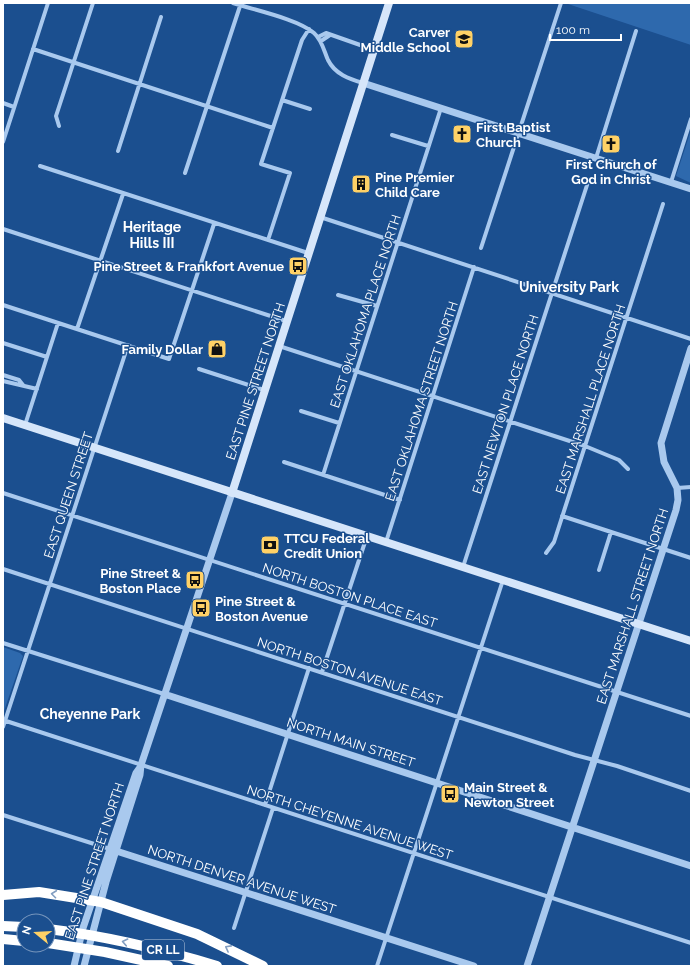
<svg xmlns="http://www.w3.org/2000/svg" width="694" height="969" font-family="Raleway,sans-serif">
	<style>
		.green { fill: #2e69ad }
		.lines { fill: none; stroke-linecap: round; stroke-linejoin: round }
		.minor { stroke: #a9c9ee; stroke-width: 4 }
		.tertiary { stroke: #a9c9ee; stroke-width: 7 }
		.secondary { stroke: #d6e6fa; stroke-width: 8 }
		.motorway { stroke: #fff; stroke-width: 10 }
		.oneway { stroke: #829ec1 }
		.labels { text-anchor: middle; stroke-width: 3; stroke-linejoin: round; paint-order: stroke }
		.shield { fill: #1b4f8f; stroke: #bbcadd; stroke-width: 1 }
		.shield-label { font-size: 12px; font-weight: bold; fill: #fff }
		.poi-label { font-size: 13px; font-weight: bold; fill: #fff; stroke: #1b4f8f; text-anchor: start }
		.street-label { font-size: 13px; fill: #fff; stroke: #1b4f8f }
		.neighbourhood-label { font-size: 14px; font-weight: bold; fill: #fff; stroke: #1b4f8f }
	</style>
	<rect width="100%" height="100%" fill="#1b4f8f"/>
	<path class="green" d="M568,3H691V45L568,4Z
		M691,130V183L676,176Z
		M3,647L20,653L23,656L3,714Z"/>
	<g class="lines">
		<path class="minor" d="M233,3C254,10 298,19 314,33C322,40 324,51 328,60C335,74 349,79 363,83
			M318,37L326,33L363,46
			M321,41L330,35
			M33,49L273,128
			M282,100L310,109
			M3,103L14,107
			M59,126L56,116L93,3
			M392,135L428,146
			M3,142L48,3
			M118,151L161,17
			M596,158L636,31
			M40,166L308,253
			M185,173L241,3
			M671,182L691,119
			M320,217L691,339
			M3,229L286,321
			M268,240L290,173L261,164L302,40L309,29
			M481,248L561,3
			M338,295L377,306
			M3,305L169,359L214,224
			M77,329L123,194
			M3,343L47,357
			M279,346L585,446L619,460L628,469
			M199,369L264,390
			M3,375L19,380L23,385
			M3,381L37,389
			M301,411L339,423
			M25,425L58,323
			M284,462L400,500
			M323,475L441,108
			M677,488L691,487
			M3,493L691,716
			M562,516L691,558
			M386,542L474,267
			M546,553L554,542L663,204
			M463,567L589,179
			M3,569L575,755L617,766L691,791
			M599,570L611,532
			M3,643L164,694
			M322,672L367,536
			M3,720L691,943
			M3,727L128,345
			M265,805L309,668
			M3,815L110,849
			M234,928L273,808
			M377,966L503,580"/>
		<path class="tertiary" d="M363,83L691,189
			M164,694L691,866
			M110,849L474,966
			M74,966L83,928L136,773L141,766
			M84,966L106,882L140,775L141,765L232,493
			M527,966L676,510L678,500L677,488L664,462L661,443L691,348"/>
		<path class="secondary" d="M3,418L691,641
			M232,493L389,3"/>
		<path class="motorway" d="M3,895L39,892L101,902L197,934L263,966
			M3,926L24,927
			M48,929C106,936 161,949 217,966
			M3,939L24,941
			M48,943L105,952L168,966"/>
	</g>
	<defs><path id="oneway-chevron" d="M-2-3.5L2.5 0L-2 3.5" fill="none" stroke-width="1.6" stroke-linecap="round" stroke-linejoin="round"/></defs>
	<g class="oneway">
		<use href="#oneway-chevron" transform="translate(54 894) rotate(-173)"/>
		<use href="#oneway-chevron" transform="translate(125 942) rotate(-168)"/>
		<use href="#oneway-chevron" transform="translate(228 948) rotate(-152)"/>
	</g>
	<defs>
		<g id="school-square" transform="scale(1)"><rect x="-9" y="-9" width="18" height="18" rx="4" fill="#ffd166" stroke="#1b4f8f"/><path d="M0-5L7-2L0 1L-7-2ZM-4 1L0 2.5L4 1V4Q0 6-4 4Z" fill="#111"/></g>
		<g id="church-square" transform="scale(1)"><rect x="-9" y="-9" width="18" height="18" rx="4" fill="#ffd166" stroke="#1b4f8f"/><path d="M-1.2-6h2.4v3.5h3.3v2.4h-3.3V6h-2.4V-.1h-3.3v-2.4h3.3Z" fill="#111"/></g>
		<g id="building-square" transform="scale(1)"><rect x="-9" y="-9" width="18" height="18" rx="4" fill="#ffd166" stroke="#1b4f8f"/><path d="M-4-6H4V6H1V3H-1V6H-4ZM-2.5-4.3h1.7v1.8h-1.7ZM.8-4.3h1.7v1.8H.8ZM-2.5-1h1.7V.8h-1.7ZM.8-1h1.7V.8H.8Z" fill="#111"/></g>
		<g id="bus-square" transform="scale(1)"><rect x="-9" y="-9" width="18" height="18" rx="4" fill="#ffd166" stroke="#1b4f8f"/><path d="M-5-6H5V4H4V6H2V4H-2V6H-4V4H-5ZM-3.5-4V0h7V-4ZM-3.5 1.2v1.5H-2V1.2ZM2 1.2v1.5H3.5V1.2Z" fill="#111"/></g>
		<g id="shop-square" transform="scale(1)"><rect x="-9" y="-9" width="18" height="18" rx="4" fill="#ffd166" stroke="#1b4f8f"/><path d="M-5-2.5h2.3a2.7 3.5 0 0 1 5.4 0H5L5.5 6h-11ZM-1.5-2.5h3a1.5 2.3 0 0 0-3 0Z" fill="#111"/></g>
		<g id="bank-square" transform="scale(1)"><rect x="-9" y="-9" width="18" height="18" rx="4" fill="#ffd166" stroke="#1b4f8f"/><path d="M-6-4H6V4H-6ZM0-2.3a2.3 2.3 0 1 0 0 4.6a2.3 2.3 0 1 0 0-4.6Z" fill="#111"/></g>
	</defs>
	<g fill-rule="evenodd">
		<use href="#school-square" x="464" y="39"/>
		<use href="#church-square" x="462" y="134"/>
		<use href="#church-square" x="611" y="144"/>
		<use href="#building-square" x="361" y="184"/>
		<use href="#bus-square" x="298" y="266"/>
		<use href="#shop-square" x="217" y="349"/>
		<use href="#bank-square" x="270" y="545"/>
		<use href="#bus-square" x="195" y="580"/>
		<use href="#bus-square" x="201" y="608"/>
		<use href="#bus-square" x="450" y="794"/>
	</g>
	<g class="labels">
		<rect class="shield" x="142" y="940" width="42" height="20" rx="3"/>
		<g class="shield-label">
			<text x="163" y="954">CR LL</text>
		</g>
		<g class="poi-label">
			<text x="450" y="37" text-anchor="end">Carver<tspan x="450" dy="15">Middle School</tspan></text>
			<text x="476" y="132">First Baptist<tspan x="476" dy="15">Church</tspan></text>
			<text x="611" y="169" text-anchor="middle">First Church of<tspan x="611" dy="15">God in Christ</tspan></text>
			<text x="375" y="182">Pine Premier<tspan x="375" dy="15">Child Care</tspan></text>
			<text x="284" y="271" text-anchor="end">Pine Street &amp; Frankfort Avenue</text>
			<text x="203" y="354" text-anchor="end">Family Dollar</text>
			<text x="284" y="543">TTCU Federal<tspan x="284" dy="15">Credit Union</tspan></text>
			<text x="181" y="578" text-anchor="end">Pine Street &amp;<tspan x="181" dy="15">Boston Place</tspan></text>
			<text x="215" y="606">Pine Street &amp;<tspan x="215" dy="15">Boston Avenue</tspan></text>
			<text x="464" y="792">Main Street &amp;<tspan x="464" dy="15">Newton Street</tspan></text>
		</g>
		<g class="street-label">
			<text transform="translate(365 311) rotate(-72)" y="5">EAST OKLAHOMA PLACE NORTH</text>
			<text transform="translate(255 381) rotate(-72)" y="5">EAST PINE STREET NORTH</text>
			<text transform="translate(590 399) rotate(-72)" y="5">EAST MARSHALL PLACE NORTH</text>
			<text transform="translate(421 401) rotate(-72)" y="5">EAST OKLAHOMA STREET NORTH</text>
			<text transform="translate(505 404) rotate(-72)" y="5">EAST NEWTON PLACE NORTH</text>
			<text transform="translate(68 495) rotate(-72)" y="5">EAST QUEEN STREET</text>
			<text transform="translate(350 595) rotate(18)" y="5">NORTH BOSTON PLACE EAST</text>
			<text transform="translate(632 606) rotate(-72)" y="5">EAST MARSHALL STREET NORTH</text>
			<text transform="translate(350 671) rotate(18)" y="5">NORTH BOSTON AVENUE EAST</text>
			<text transform="translate(351 742) rotate(18)" y="5">NORTH MAIN STREET</text>
			<text transform="translate(350 822) rotate(18)" y="5">NORTH CHEYENNE AVENUE WEST</text>
			<text transform="translate(94 861) rotate(-72)" y="5">EAST PINE STREET NORTH</text>
			<text transform="translate(242 879) rotate(18)" y="5">NORTH DENVER AVENUE WEST</text>
		</g>
		<g class="neighbourhood-label">
			<text x="152" y="232">Heritage<tspan x="152" dy="16">Hills III</tspan></text>
			<text x="569" y="292">University Park</text>
			<text x="90" y="719">Cheyenne Park</text>
		</g>
	</g>
	<rect width="694" height="969" fill="none" stroke="#ffffff" stroke-width="8"/>
	<g transform="translate(36 933) rotate(288)"><circle r="19" fill="#1b4f8f" stroke="#7695bc"/>
	<path d="M0-3L7 15L0 10L-7 15Z" fill="#ffd166"/>
	<text y="-6" font-size="11" font-weight="bold" text-anchor="middle" fill="#ffffff">N</text>
	</g>
	<path d="M550 34v6h71v-6" fill="none" stroke="#ffffff" stroke-width="2"/>
	<text x="556" y="34" font-size="12" fill="#ffffff" stroke="#1b4f8f" stroke-width="3" paint-order="stroke">100 m</text>
</svg>
